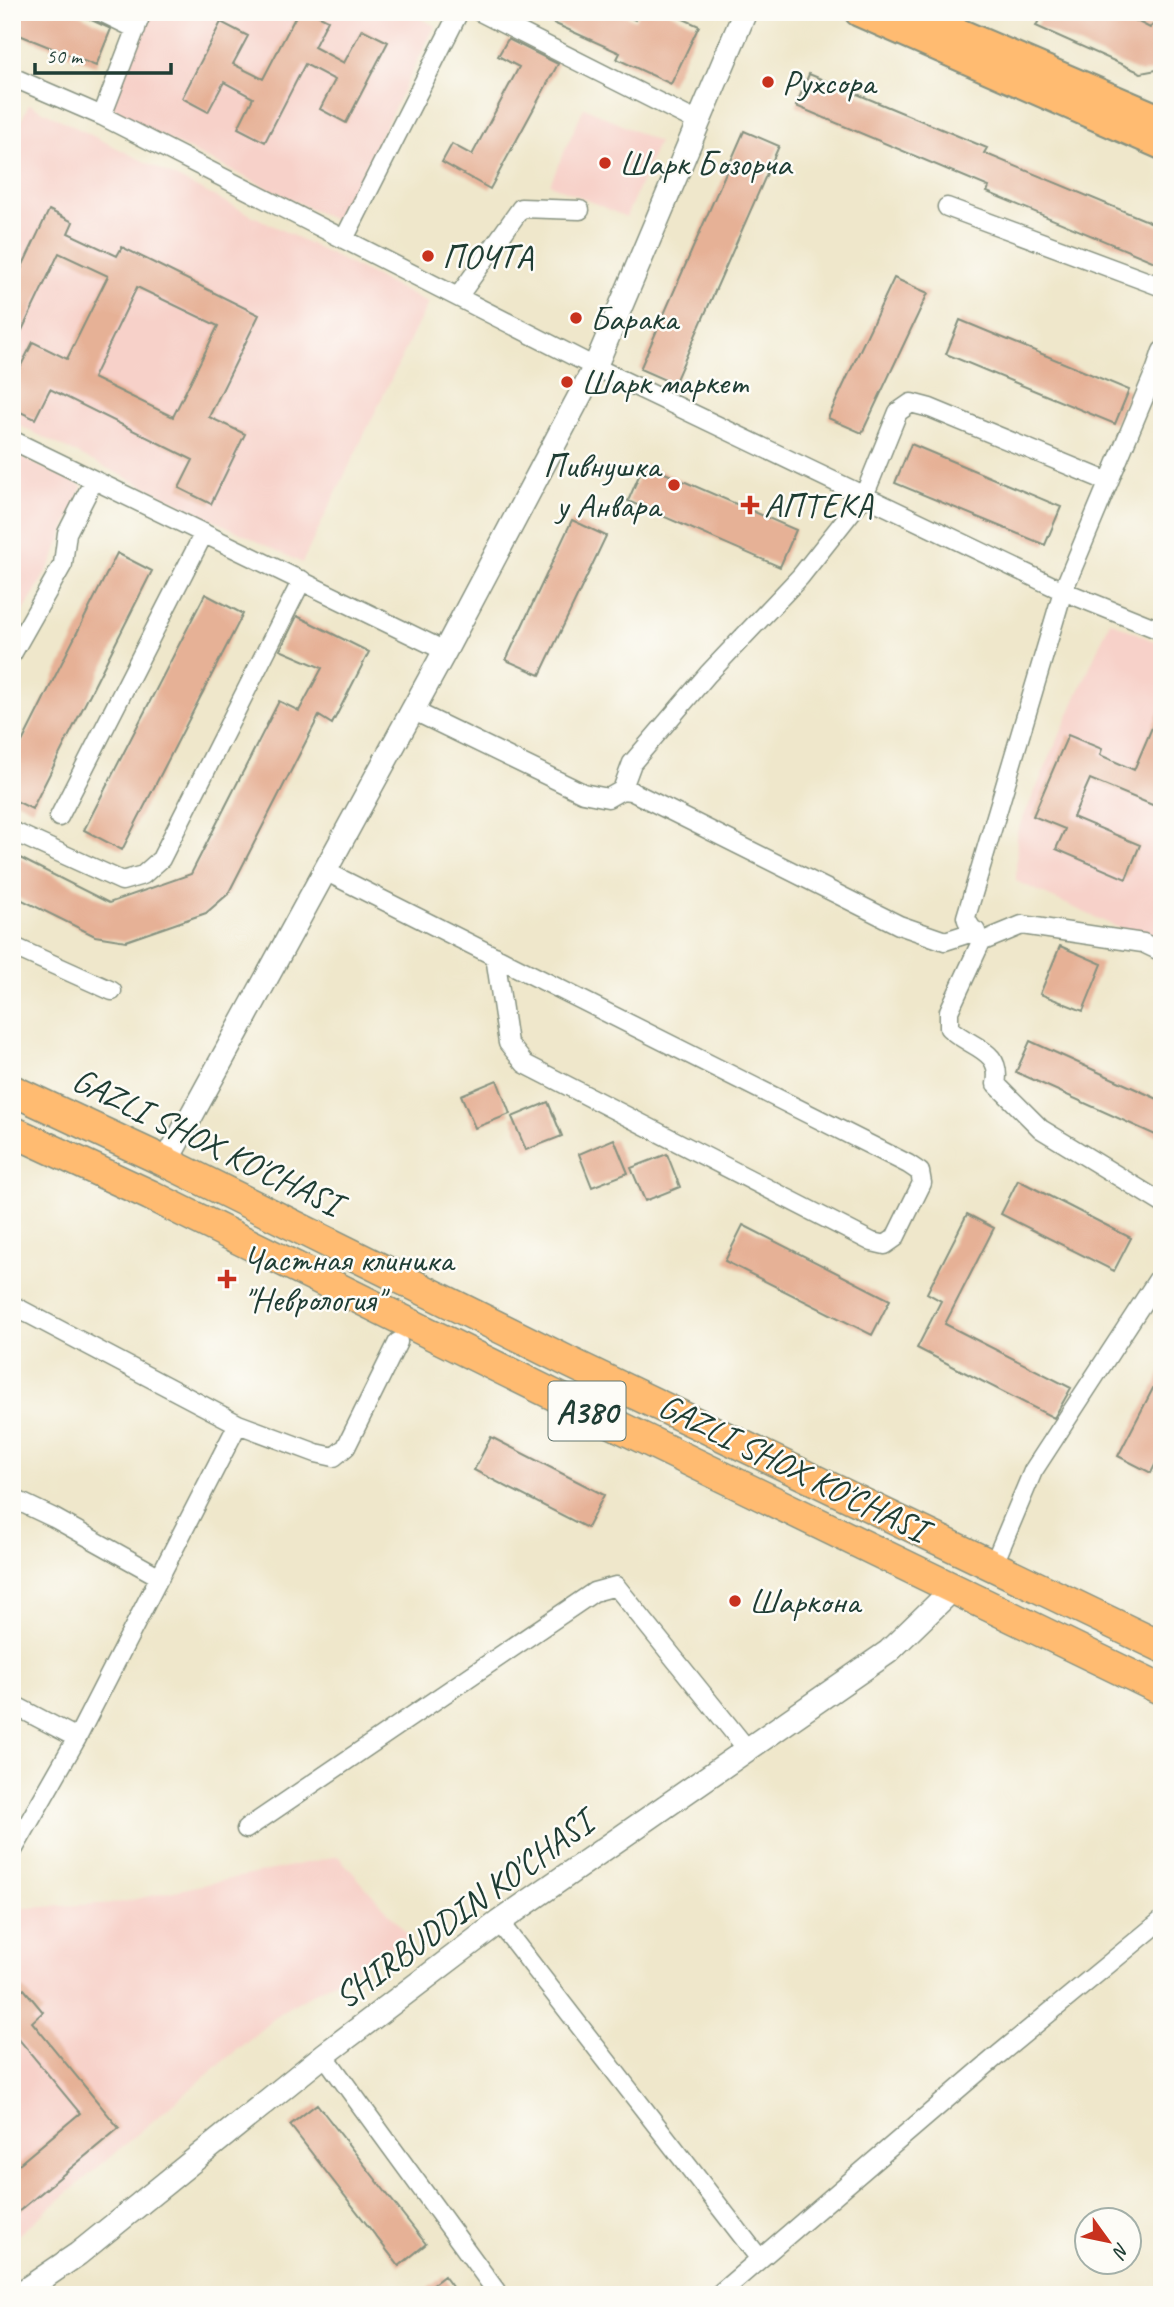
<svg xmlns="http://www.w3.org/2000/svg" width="1174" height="2307" font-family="Caveat,sans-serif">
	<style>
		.built { fill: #f7d1c9 }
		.building { fill: #e6b196; fill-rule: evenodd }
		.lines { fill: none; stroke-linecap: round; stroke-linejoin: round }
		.minor-casing { stroke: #879280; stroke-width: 21 }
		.tertiary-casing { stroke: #879280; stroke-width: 26 }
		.primary-casing { stroke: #879280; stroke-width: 32 }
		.trunk-casing { stroke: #879280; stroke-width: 33 }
		.minor { stroke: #fff; stroke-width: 18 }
		.tertiary { stroke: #fff; stroke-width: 23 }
		.primary { stroke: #ffbb71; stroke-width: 28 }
		.trunk { stroke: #ffbb71; stroke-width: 30 }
		.poi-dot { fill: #c8321e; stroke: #fdfcf7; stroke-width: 2.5 }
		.labels { text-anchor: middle; stroke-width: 5; stroke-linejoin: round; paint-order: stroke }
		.shield { fill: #fdfcf7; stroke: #62766e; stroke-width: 2 }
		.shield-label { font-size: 33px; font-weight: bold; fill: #1f3d34 }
		.poi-label { font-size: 35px; fill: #1f3d34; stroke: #fdfcf7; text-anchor: start }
		.street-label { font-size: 35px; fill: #1f3d34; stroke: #fdfcf7 }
	</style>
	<rect width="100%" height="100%" fill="#fdfcf7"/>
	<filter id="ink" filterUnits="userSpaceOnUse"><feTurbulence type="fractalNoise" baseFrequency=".0143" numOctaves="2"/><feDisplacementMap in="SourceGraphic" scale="14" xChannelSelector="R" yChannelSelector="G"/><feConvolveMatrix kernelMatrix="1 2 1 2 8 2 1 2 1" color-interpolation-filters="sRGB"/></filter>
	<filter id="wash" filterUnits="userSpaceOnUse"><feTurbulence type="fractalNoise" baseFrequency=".00686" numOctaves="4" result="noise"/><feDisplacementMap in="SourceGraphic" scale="28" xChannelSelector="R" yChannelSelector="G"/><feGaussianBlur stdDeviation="1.57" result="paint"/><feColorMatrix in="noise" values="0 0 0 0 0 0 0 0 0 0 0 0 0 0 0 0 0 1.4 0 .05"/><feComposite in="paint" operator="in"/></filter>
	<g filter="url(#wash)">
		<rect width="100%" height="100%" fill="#efe7cb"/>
		<path class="built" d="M147,12H409L435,26L338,222L123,118L111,105Z
			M29,104L428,303L302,563L12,422V140Z
			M584,107L658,142L626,217L550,184Z
			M12,453L82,486L54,558L17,624L12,621Z
			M1110,621L1162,645V948L1016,881L1017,832Z
			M338,1856L410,1937L284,2010L12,2240V1914L24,1908L117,1903Z"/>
		<g id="blocks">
			<path class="building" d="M12,12H74L111,29L96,66L12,32Z
				M298,12H312L328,20L314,47L344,63L362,29L388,42L346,123L320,109L335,80L305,64L265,142L238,128L253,98L224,82L208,112L182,98L221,22L248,36L233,64L263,79Z
				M529,12H618L635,20L638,12H668L699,26L671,84L617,59L620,53Z
				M1043,12H1119L1150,28L1162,15V69L1141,73L1036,26Z
				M508,39L558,64L490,189L442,162L452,144L472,155L519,67L498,56Z
				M809,74L987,148L984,153L1162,227V265L987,192L989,187L796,106Z
				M744,131L779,146L674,384L640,369Z
				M49,210L73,222L68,233L117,256L122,247L259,315L209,417L245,434L211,504L179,488L193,460L50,389L35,419L12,408V383L33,342L67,359L108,276L59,253L12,351V288ZM137,287L218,326L173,417L93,378Z
				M894,278L928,293L862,433L828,418Z
				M960,320L1129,390L1115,424L946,354Z
				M911,444L1061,507L1045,545L895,483Z
				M644,464L796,530L780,567L628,501Z
				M572,520L606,536L540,675L506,660Z
				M117,553L152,571L32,809L12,799V762Z
				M205,594L243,614L122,850L84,830Z
				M297,616L369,652L332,724L319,716L228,894L206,913L126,941L95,936L12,895V854L109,903L191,874L279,701L299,711L322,668L280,650Z
				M1162,704V809L1090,779L1073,817L1140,845L1126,879L1056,849L1065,829L1033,816L1068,735L1102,749L1100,755L1134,770Z
				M1060,946L1102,964L1083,1011L1040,994Z
				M1030,1041L1162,1101V1138L1016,1072Z
				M497,1080L510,1114L475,1128L461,1095Z
				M548,1102L562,1136L526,1150L512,1117Z
				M614,1139L628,1173L592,1187L579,1154Z
				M667,1154L680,1187L645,1201L631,1168Z
				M1018,1180L1131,1238L1114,1271L1001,1214Z
				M967,1214L994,1228L945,1324L1071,1388L1054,1418L917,1348L941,1301L927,1293Z
				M743,1225L890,1300L872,1335L725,1261Z
				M1162,1371V1451L1151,1473L1118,1456Z
				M491,1437L604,1495L587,1528L474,1470Z
				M24,1989L43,2012L32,2022L119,2128L12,2217V2170L80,2113L12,2031V1998Z
				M317,2104L426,2244L399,2266L290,2125Z
				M444,2276L458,2295H419Z"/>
		</g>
	</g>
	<g filter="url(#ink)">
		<use href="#blocks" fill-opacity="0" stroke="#879280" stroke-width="2"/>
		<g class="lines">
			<g class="minor-casing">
				<path id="minor" d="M101,12L136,29
					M480,12L698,122
					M12,77L102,116L595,367L1063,591L1162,631
					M102,116L142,12
					M947,207L1162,287
					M344,239L459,12
					M458,297L521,208L580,210
					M1162,351L1156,369L1063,591L966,917C968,927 977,932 981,942L949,1011V1028C970,1048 1003,1049 996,1084L1041,1129L1162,1203
					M12,440L445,651
					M12,654L63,564L67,533L94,480
					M412,710L583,793L608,798L622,790L631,791L899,925L945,941L976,931
					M622,790L632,763L708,674L800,577L864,496L898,412L911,403L930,408L1109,482
					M59,817L204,533
					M12,831L122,881L143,875L161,859L302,580
					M325,871L908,1164L920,1172L922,1183L895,1238L885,1245L872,1242L525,1064L508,1043L495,956
					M981,942L1022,925L1143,943L1162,952
					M12,946L112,991
					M12,1305L238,1424L316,1453L334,1457L346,1447L398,1342
					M12,1498L54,1518L160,1577
					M993,1566L1033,1471L1162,1273
					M12,1704L77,1738
					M246,1829L594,1592L616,1586L747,1749
					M12,1852L77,1738L238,1424
					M499,1922L760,2259
					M324,2055L499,2295
					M718,2295L992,2060L1162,1920"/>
			</g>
			<g class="tertiary-casing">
				<path id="tertiary" d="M166,1162L445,651L595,367L745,12
					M18,2295L78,2254L324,2055L499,1922L888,1652L954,1588"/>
			</g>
			<g class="primary-casing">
				<path id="primary" d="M859,12L1162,145
					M910,12L1162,120"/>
			</g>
			<g class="trunk-casing">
				<path id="trunk" d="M12,1090L166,1162L571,1363L1162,1647
					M12,1131L150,1195L554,1395L1162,1690"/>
			</g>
			<use href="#minor" class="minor"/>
			<use href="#tertiary" class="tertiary"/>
			<use href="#primary" class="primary"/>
			<use href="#trunk" class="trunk"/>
		</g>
	</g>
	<g class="poi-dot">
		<circle cx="768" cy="82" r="7"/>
		<circle cx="605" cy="163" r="7"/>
		<circle cx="428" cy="256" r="7"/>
		<circle cx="576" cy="318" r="7"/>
		<circle cx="567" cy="382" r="7"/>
		<circle cx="674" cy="485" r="7"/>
		<path d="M746.5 494.5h7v7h7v7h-7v7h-7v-7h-7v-7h7z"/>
		<path d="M223.5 1268.5h7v7h7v7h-7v7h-7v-7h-7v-7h7z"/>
		<circle cx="735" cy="1601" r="7"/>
	</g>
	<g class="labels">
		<rect class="shield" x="548.5" y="1381.5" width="77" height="59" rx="5"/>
		<g class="shield-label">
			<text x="587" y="1423">A380</text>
		</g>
		<g class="poi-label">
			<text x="782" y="94">Рухсора</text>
			<text x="619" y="175">Шарк Бозорча</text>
			<text x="442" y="268">ПОЧТА</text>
			<text x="590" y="330">Барака</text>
			<text x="581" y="394">Шарк маркет</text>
			<text x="660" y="477" text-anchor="end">Пивнушка<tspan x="660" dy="40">у Анвара</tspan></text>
			<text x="764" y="517">АПТЕКА</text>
			<text x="243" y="1271">Частная клиника<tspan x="243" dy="40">"Неврология"</tspan></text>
			<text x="749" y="1613">Шаркона</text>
		</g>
		<g class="street-label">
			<text transform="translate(207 1141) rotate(26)" y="12">GAZLI SHOX KO'CHASI</text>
			<text transform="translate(793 1467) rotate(26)" y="12">GAZLI SHOX KO'CHASI</text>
			<text transform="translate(463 1909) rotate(-36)" y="12">SHIRBUDDIN KO'CHASI</text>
		</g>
	</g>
	<rect width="1174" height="2307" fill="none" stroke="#fdfcf7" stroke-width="42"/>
	<g transform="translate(1108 2241) rotate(123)"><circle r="33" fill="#fdfcf7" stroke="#a4b0a9" stroke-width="2"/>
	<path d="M0-5L12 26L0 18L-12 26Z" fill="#c8321e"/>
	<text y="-10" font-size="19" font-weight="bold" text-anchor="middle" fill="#1f3d34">N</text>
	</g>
	<path d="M35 63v10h136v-10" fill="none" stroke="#1f3d34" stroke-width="3.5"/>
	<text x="46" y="63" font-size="21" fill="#1f3d34" stroke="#fdfcf7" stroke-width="5" paint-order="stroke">50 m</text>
</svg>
